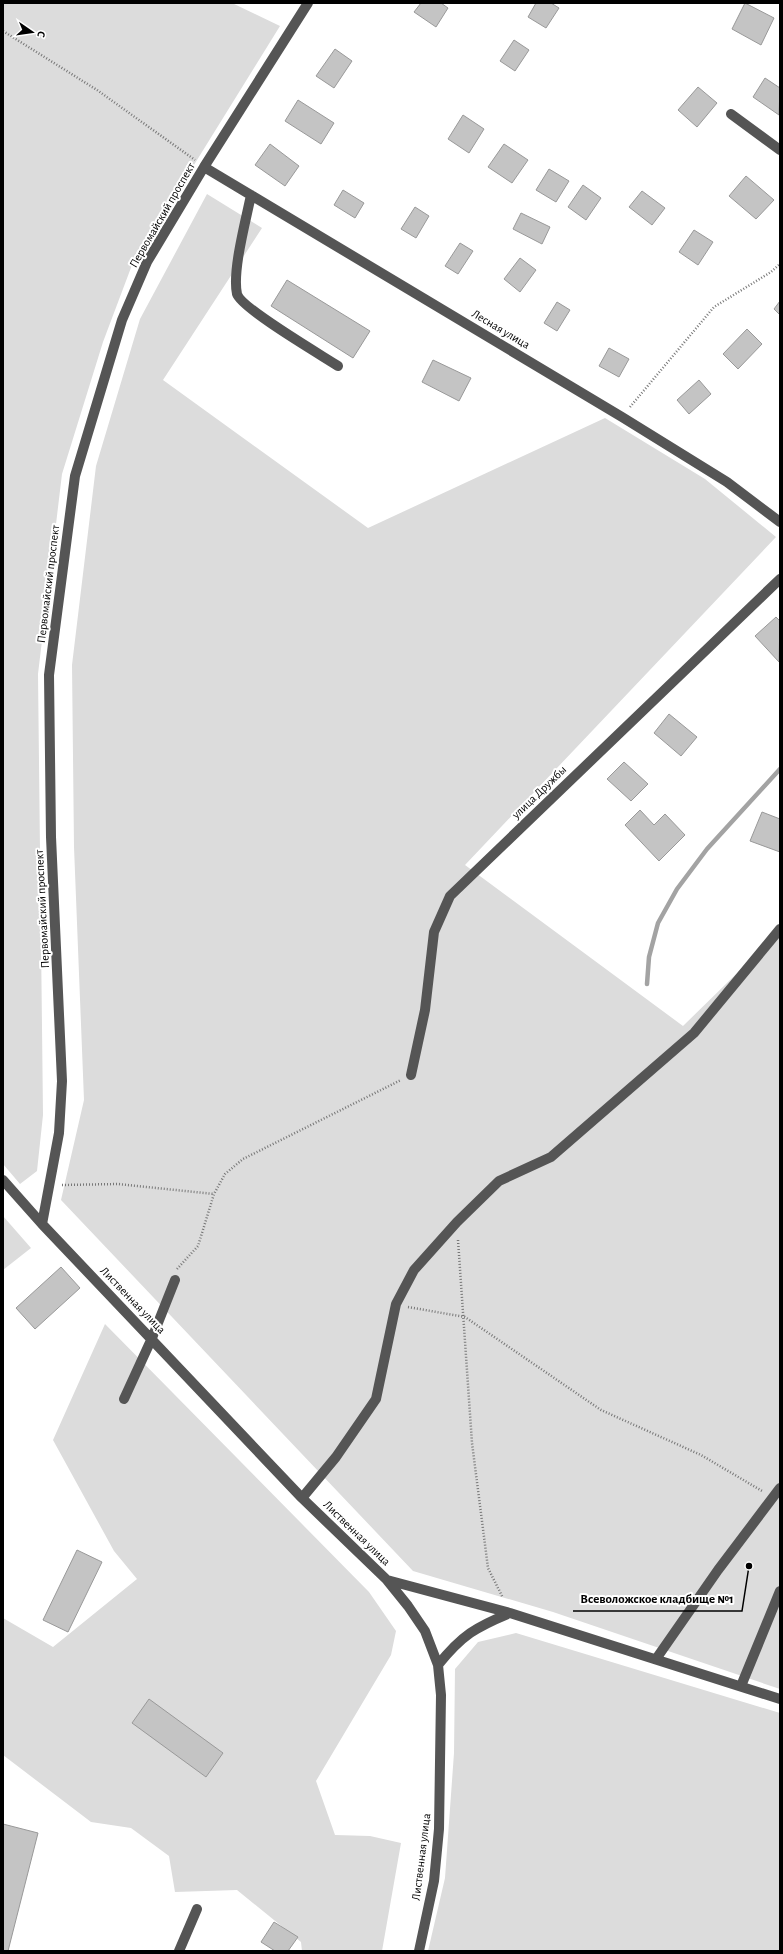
<svg xmlns="http://www.w3.org/2000/svg" width="783" height="1954" font-family="'Alegreya Sans',sans-serif">
	<style>
		.green { fill: #dcdcdc }
		.lines { fill: none; stroke-linecap: round; stroke-linejoin: round }
		.stream { stroke: #a3a3a3; stroke-width: 4.5 }
		.building { fill: #c4c4c4; stroke: #999 }
		.path { stroke: #777; stroke-width: 2.5; stroke-dasharray: 1 2; stroke-linecap: butt }
		.minor { stroke: #555; stroke-width: 10 }
		.labels { text-anchor: middle; stroke-width: 4; stroke-linejoin: round; paint-order: stroke }
		.street-label { font-size: 12px; fill: #000; stroke: #fff }
		.leader { fill: none; stroke: #000; stroke-width: 1.5 }
		.callout-dot { fill: #000; stroke: #fff; stroke-width: 1.5 }
		.callout-label { font-size: 13px; text-anchor: middle; font-weight: bold; fill: #000; stroke: #fff; stroke-width: 4; stroke-linejoin: round; paint-order: stroke }
	</style>
	<rect width="100%" height="100%" fill="#fff"/>
	<path class="green" d="M3,3H232L280,26L132,265L103,342L62,474L38,674L43,1115L37,1171L20,1184L3,1164Z
		M207,194L262,228L163,380L368,528L605,418L705,479L776,537L465,865L683,1026L780,931V1689L553,1612L413,1571L61,1200L84,1100L74,847L72,665L96,466L140,319Z
		M3,1216L31,1248L3,1270Z
		M105,1324L369,1592L396,1631L391,1655L316,1781L335,1835L370,1836L401,1843L382,1951H302L301,1942L237,1890L175,1892L169,1856L131,1828L91,1822L3,1755V1618L53,1647L137,1579L114,1551L53,1440Z
		M516,1633L780,1713V1951H428L445,1878L454,1753L455,1669L478,1642Z"/>
	<g class="lines">
		<path class="stream" d="M647,984L649,957L658,923L677,889L707,849L780,769"/>
	</g>
	<path class="building" d="M421,3H441L448,8L436,27L414,12Z
		M536,3H551L559,8L546,28L528,17Z
		M745,3L774,18L761,45L732,29Z
		M514,40L529,50L515,71L500,61Z
		M335,49L352,61L334,88L316,76Z
		M765,78L780,88L779,115L753,97Z
		M698,87L717,103L697,127L678,110Z
		M298,100L334,123L321,144L285,121Z
		M463,115L484,129L469,153L448,139Z
		M270,144L299,166L285,186L255,165Z
		M504,144L528,160L512,183L488,167Z
		M549,169L569,181L556,202L536,190Z
		M746,176L774,200L756,219L729,196Z
		M583,185L601,198L586,220L568,207Z
		M343,190L364,203L355,218L334,205Z
		M642,191L665,208L652,225L629,207Z
		M415,207L429,216L416,238L401,229Z
		M521,213L550,227L542,244L513,229Z
		M694,230L713,242L698,265L679,252Z
		M460,243L473,251L458,274L445,266Z
		M520,258L536,270L520,292L504,279Z
		M287,280L370,331L353,358L271,306Z
		M780,301V315L774,309Z
		M557,302L570,310L557,331L544,323Z
		M747,329L762,344L738,369L723,354Z
		M609,348L629,359L619,377L599,366Z
		M433,360L471,378L459,401L422,382Z
		M699,380L711,394L689,414L677,400Z
		M776,617L780,621L779,662L755,636Z
		M669,714L697,737L681,756L654,733Z
		M624,762L648,784L631,801L607,779Z
		M640,810L654,825L665,814L685,835L659,861L625,825Z
		M762,812L780,819V852L750,841Z
		M61,1267L80,1288L35,1329L16,1308Z
		M77,1550L102,1562L68,1632L43,1620Z
		M149,1699L223,1753L206,1777L132,1723Z
		M3,1824L38,1833L8,1951H3Z
		M274,1922L298,1937L288,1951H275L261,1942Z"/>
	<g class="lines">
		<path class="path" d="M3,31L97,90L195,160
			M630,407L714,307L771,272L780,264
			M62,1185L118,1184L214,1194
			M458,1240L472,1443L488,1568L503,1598
			M177,1269L198,1246L214,1194L225,1174L243,1159L401,1080
			M408,1307L465,1317L601,1410L701,1455L762,1491"/>
		<path class="minor" d="M731,114L780,150
			M204,167L622,417L727,482L780,522
			M251,195C246,220 232,271 237,294C241,308 321,355 338,366
			M411,1075L425,1010L434,932L450,896L780,579
			M3,1180L42,1224L302,1498L387,1580L408,1606L425,1631L438,1665L441,1695L439,1829L434,1881L419,1951
			M42,1224L59,1133L62,1081L51,837L49,675L75,476L122,320L147,262L204,167L308,3
			M124,1399L152,1338L175,1280
			M302,1498L336,1457L376,1399L396,1304L414,1270L457,1222L499,1181L551,1157L694,1033L780,929
			M387,1580L510,1613L780,1699
			M656,1659L718,1570L780,1488
			M438,1665C462,1635 476,1627 510,1613
			M741,1686L780,1591
			M179,1951L197,1909"/>
	</g>
	<g class="labels">
		<g class="street-label">
			<text transform="translate(162 215) rotate(-60)" y="4">Первомайский проспект</text>
			<text transform="translate(501 329) rotate(31)" y="4">Лесная улица</text>
			<text transform="translate(48 584) rotate(-83)" y="4">Первомайский проспект</text>
			<text transform="translate(539 792) rotate(-44)" y="4">улица Дружбы</text>
			<text transform="translate(42 909) rotate(-93)" y="4">Первомайский проспект</text>
			<text transform="translate(133 1300) rotate(46)" y="4">Лиственная улица</text>
			<text transform="translate(357 1533) rotate(44)" y="4">Лиственная улица</text>
			<text transform="translate(421 1857) rotate(-83)" y="4">Лиственная улица</text>
		</g>
	</g>
	<path class="leader" d="M749 1566L742 1611H573"/>
	<circle class="callout-dot" cx="749" cy="1566" r="4"/>
	<g class="callout-label">
		<text x="657" y="1603">Всеволожское кладбище №1</text>
	</g>
	<rect width="783" height="1954" fill="none" stroke="#000000" stroke-width="8"/>
	<g transform="translate(32 32) rotate(103)" stroke="#ffffff" stroke-width="3" paint-order="stroke">
	<path d="M0-3L7 15L0 10L-7 15Z" fill="#000000"/>
	<text y="-6" font-size="11" font-weight="bold" text-anchor="middle" fill="#000000">С</text>
	</g>
</svg>
